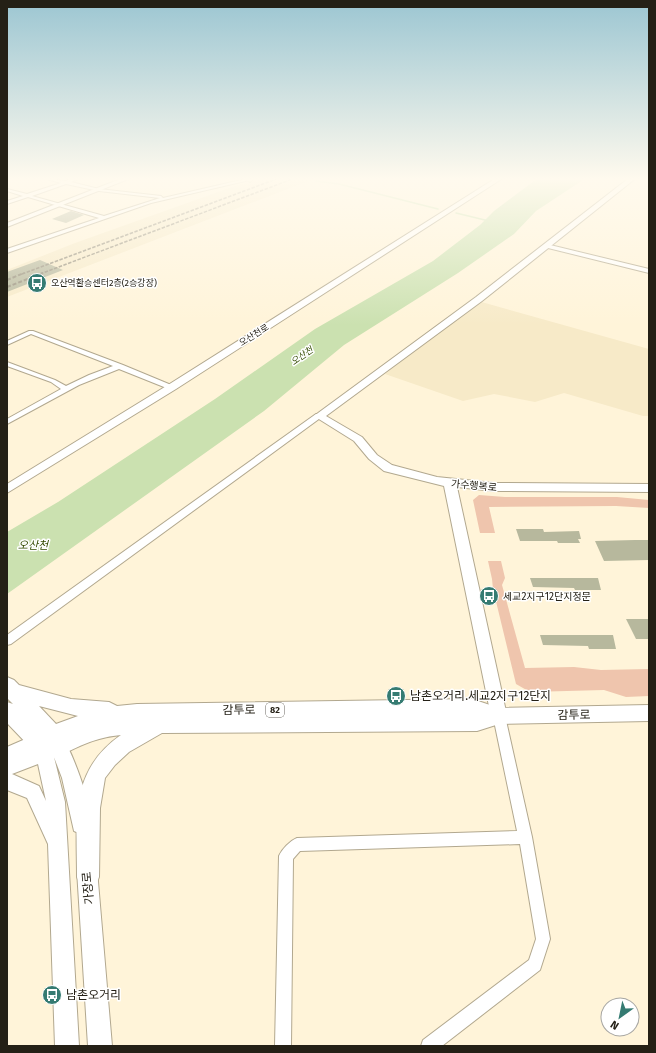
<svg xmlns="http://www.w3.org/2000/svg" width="656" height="1053" font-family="'Fira Sans','Noto Sans KR',sans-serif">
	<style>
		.built { fill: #f7eac8 }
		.green { fill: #efc5ad }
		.water { fill: #cbe1b0 }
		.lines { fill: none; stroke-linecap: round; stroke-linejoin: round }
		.stream { stroke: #cbe1b0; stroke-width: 1.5 }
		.building { fill: #b7b89d }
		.street-casing { stroke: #b2a88f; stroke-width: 2 }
		.secondary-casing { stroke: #b2a88f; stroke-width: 2 }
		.primary-casing { stroke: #b2a88f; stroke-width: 2 }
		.street { fill: #fff; fill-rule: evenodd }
		.secondary { fill: #fff; fill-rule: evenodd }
		.primary { fill: #fff; fill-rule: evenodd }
		.rail-far1 { stroke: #968f7c; stroke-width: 1.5; stroke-dasharray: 3.5 1.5; stroke-linecap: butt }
		.rail { stroke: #968f7c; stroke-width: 2; stroke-dasharray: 4 2; stroke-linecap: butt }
		.labels { text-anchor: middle; stroke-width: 3; stroke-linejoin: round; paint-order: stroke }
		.far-poi-label { font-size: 9px; fill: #242016; stroke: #fff; text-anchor: start }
		.far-street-label { font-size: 9px; fill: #242016; stroke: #fff }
		.far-water-label { font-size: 9px; font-style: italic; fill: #334b00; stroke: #fff }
		.shield { fill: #fff; stroke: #66635c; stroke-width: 1 }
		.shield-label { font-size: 9px; font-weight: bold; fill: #242016 }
		.street-label { font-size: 10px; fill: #242016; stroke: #fff }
		.poi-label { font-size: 10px; fill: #242016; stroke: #fff; text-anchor: start }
		.water-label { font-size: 11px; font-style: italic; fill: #334b00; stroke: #fff }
		.near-poi-label { font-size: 12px; fill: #242016; stroke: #fff; text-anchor: start }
		.near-street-label { font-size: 12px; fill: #242016; stroke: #fff }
	</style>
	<rect width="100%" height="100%" fill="#fff4d9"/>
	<path class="built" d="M263,178H316L7,297V270L75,243L232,187Z
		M478,301L649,349V416H643L564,393L535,402L494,394L463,401L385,374Z"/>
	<path class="green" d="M479,495L505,497H617L649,500V508L616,506L489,507L495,533H480L473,500Z
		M488,561H501L505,578L502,585L525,668L574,667L601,670L649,669V696L626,697L604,690L530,692L516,684L493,589L492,579Z"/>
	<path class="water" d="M538,178H586L536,211L514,234L458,273L344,345L264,411L7,594V532L58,502L215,399L315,329L433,261L480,225L494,211Z"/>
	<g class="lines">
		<path class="stream" d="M316,181L339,184L438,209
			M456,213L489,221"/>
	</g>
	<path class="building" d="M71,211L84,215L66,223L52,219Z
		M40,260L63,270L7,292V272Z
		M516,529H543L544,532L579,531L581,539H578L580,543H558L557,541H520Z
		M635,540H649V560L604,561L595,541Z
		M530,578H598L601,590H575L574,588L533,587Z
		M626,619H649V639H636Z
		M540,635H613L616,649H589L588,646L543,645Z"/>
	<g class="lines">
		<g class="street-casing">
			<path id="street" d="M43,178L65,181L75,178H81L71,182L99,189L161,196L163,198L250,178H258L151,203L7,253V249L99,218L28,197L7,204V201L23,196L7,191V189L27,194L61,183ZM66,184L99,191L160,198L104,216L32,196Z
				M546,244L649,269V273L544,247V245Z
				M29,331H33L123,365L176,387L172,389H169L119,369L79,385L7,424V419L61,389L51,382L7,366V362L55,380L66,386L89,375L113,366L31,334L7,345V341Z
				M316,414H319L323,416L11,644L7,645V635Z
				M499,711L503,712L505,716L532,837L550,939L540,970L442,1046H421L423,1040L529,960L536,939L520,844L300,851L293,859L291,1046H275L279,856C282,849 290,841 297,838L517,831L493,716L495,712Z"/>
		</g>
		<g class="secondary-casing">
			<path id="secondary" d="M123,178H131L7,227V223Z
				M248,178H254L250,182L247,180Z
				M496,178H503L176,389L7,493V484L168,385Z
				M629,178H636L482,301L326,416L362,437L377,455L392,465L437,477L494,483L649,484V492L494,491L457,487L507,716L505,721L499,723L493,721L491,716L444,486L384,471L369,459L354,441L314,416L476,297Z
				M53,727L59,729C70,749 97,810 88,831L81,834L74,831L62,778L49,744L45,746L50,747L53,753L65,802L79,1046H55L48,844L27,798L7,790V747ZM38,764L46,801L39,786L12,774Z
				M87,860L94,863L97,870L112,1046H88L77,870L80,863Z"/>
		</g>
		<g class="primary-casing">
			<path id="primary" d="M7,677L14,680L19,685L71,699L109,702L117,706L137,704L472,699L499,708L649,705V721L499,724L477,731L162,733L129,752L115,765L105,778L100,808L99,877L96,885L88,888L80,885L77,877C77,820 69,771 121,735C88,738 73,751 44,762L37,759L30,747L7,723V702L13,704L7,698ZM39,706L78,716L56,724Z"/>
		</g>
		<use href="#street" class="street"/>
		<use href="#secondary" class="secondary"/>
		<use href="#primary" class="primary"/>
		<path class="rail-far1" d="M22,274L279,178
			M40,274L295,178"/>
		<path class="rail" d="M7,280L24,273
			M7,287L43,273"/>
	</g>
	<linearGradient id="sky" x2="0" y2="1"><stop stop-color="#9cc6d2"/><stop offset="0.55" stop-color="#fffaee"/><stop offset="1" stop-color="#fffaee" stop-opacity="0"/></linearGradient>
	<rect width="656" height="325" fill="url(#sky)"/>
	<defs>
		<g id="bus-disc" transform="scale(1)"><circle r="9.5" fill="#357b72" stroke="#fff"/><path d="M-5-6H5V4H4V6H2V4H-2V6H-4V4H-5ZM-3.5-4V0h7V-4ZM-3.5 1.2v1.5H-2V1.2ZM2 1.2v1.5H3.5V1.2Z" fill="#fff"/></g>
	</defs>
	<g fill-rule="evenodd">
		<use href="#bus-disc" x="37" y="283"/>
		<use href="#bus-disc" x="489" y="596"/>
		<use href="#bus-disc" x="396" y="696"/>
		<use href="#bus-disc" x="52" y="995"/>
	</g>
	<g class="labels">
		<g class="far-poi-label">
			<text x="51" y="286">오산역환승센터2층(2승강장)</text>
		</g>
		<g class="far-street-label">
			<text transform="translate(254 335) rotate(-32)" y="3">오산천로</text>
		</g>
		<g class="far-water-label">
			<text transform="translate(302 356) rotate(-35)" y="3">오산천</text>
		</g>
		<rect class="shield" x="266" y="703" width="18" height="14" rx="3"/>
		<g class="shield-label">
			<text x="275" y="713">82</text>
		</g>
		<g class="street-label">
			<text transform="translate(474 485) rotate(5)" y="4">가수행복로</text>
		</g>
		<g class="poi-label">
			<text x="503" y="600">세교2지구12단지정문</text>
		</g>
		<g class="water-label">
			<text x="33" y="549">오산천</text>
		</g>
		<g class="near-poi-label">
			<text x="410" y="700">남촌오거리.세교2지구12단지</text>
			<text x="66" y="999">남촌오거리</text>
		</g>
		<g class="near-street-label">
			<text transform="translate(239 710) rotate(-1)" y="4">감투로</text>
			<text transform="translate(574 715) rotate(-1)" y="4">감투로</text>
			<text transform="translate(88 888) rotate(-95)" y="4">가장로</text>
		</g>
	</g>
	<rect width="656" height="1053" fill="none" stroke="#242016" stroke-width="16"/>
	<g transform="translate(620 1017) rotate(213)"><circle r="19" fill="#ffffff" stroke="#a7a6a2"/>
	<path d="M0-3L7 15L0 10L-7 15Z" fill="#357b72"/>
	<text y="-6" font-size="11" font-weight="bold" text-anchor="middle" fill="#242016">N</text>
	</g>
</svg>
